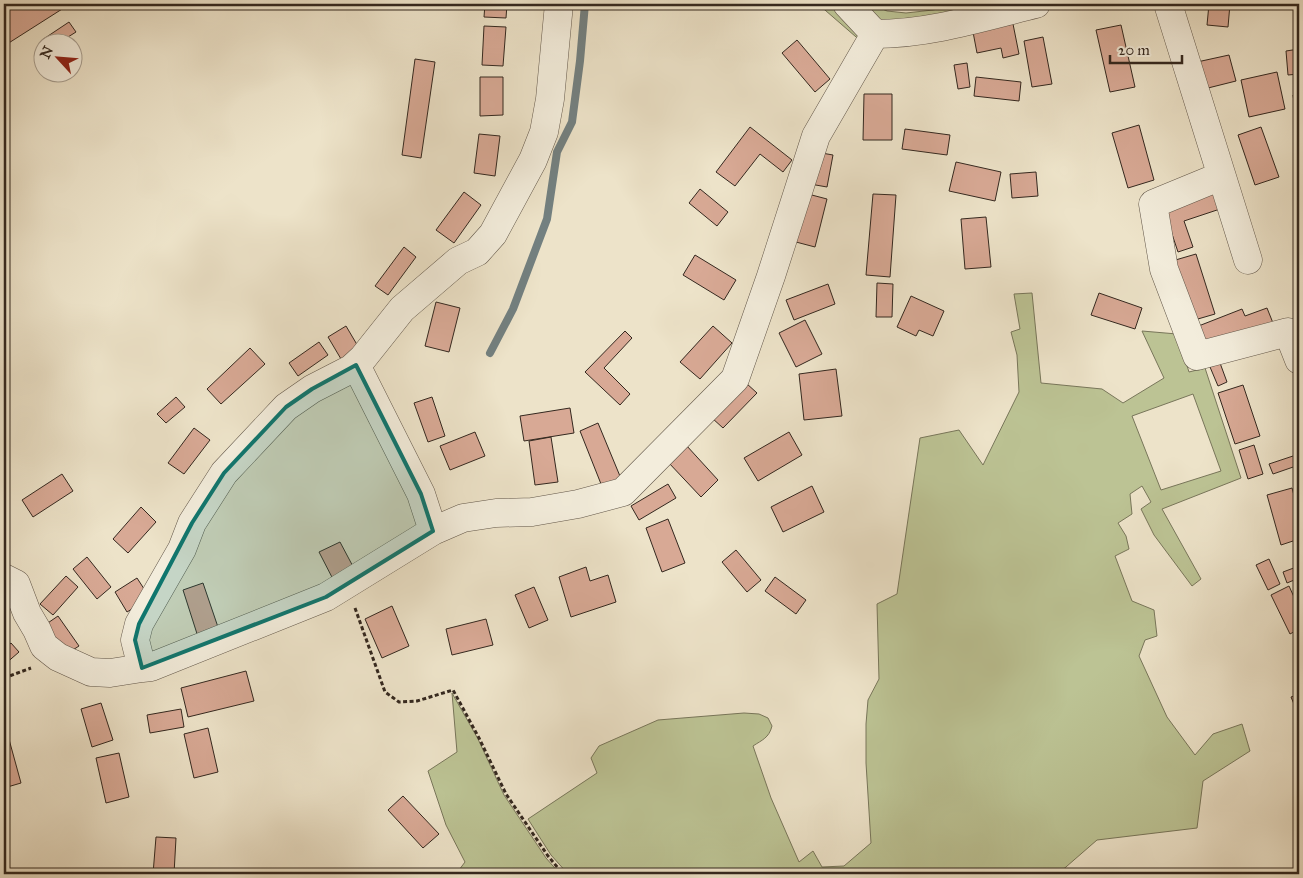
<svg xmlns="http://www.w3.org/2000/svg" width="1303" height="878" font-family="'IM FELL Great Primer',serif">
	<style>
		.green { fill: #bcc394; stroke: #78765a; fill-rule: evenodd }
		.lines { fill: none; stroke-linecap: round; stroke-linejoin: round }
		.stream { stroke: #738080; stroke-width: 8 }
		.building { fill: #d8a995; stroke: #34281f }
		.minor-casing { stroke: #62574a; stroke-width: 29 }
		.path { stroke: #34281f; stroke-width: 3; stroke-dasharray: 4 2.5; stroke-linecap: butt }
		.minor { stroke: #f3eddc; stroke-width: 28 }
		.marked { fill: #0f766e; fill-opacity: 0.2; stroke: #0f766e; stroke-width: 4; stroke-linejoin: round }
	</style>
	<rect width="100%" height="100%" fill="#ede3c9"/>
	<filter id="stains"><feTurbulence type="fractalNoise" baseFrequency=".004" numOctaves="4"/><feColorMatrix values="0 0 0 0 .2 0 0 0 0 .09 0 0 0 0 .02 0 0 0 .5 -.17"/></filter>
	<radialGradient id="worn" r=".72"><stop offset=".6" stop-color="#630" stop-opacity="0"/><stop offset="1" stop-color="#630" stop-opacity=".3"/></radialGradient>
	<path class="green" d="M818,4H837L863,43Z
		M854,4H872L887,11L906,13L933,10L960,4H1021L883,28Z
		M1032,293L1041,383L1102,389L1123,403L1164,378L1142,331L1177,334L1189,372L1205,368L1241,478L1162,509L1201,579L1192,586L1154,535L1141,509L1151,502L1142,486L1130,494L1132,514L1118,523L1126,536L1129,549L1115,556L1132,601L1154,610L1157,636L1145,640L1139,656L1167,717L1195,755L1213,734L1242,724L1250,751L1203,781L1197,828L1097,840L1059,873L1055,874H568L551,855L528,819L597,773L591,758L599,746L658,720L744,713L759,714L768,718L772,726C769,738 762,740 753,746L771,798L799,862L813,851L822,867L844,866L871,843L866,763V724L868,700L879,679L877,604L897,594L920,438L959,430L983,465L1019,392L1017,355L1011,332L1020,329L1014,294ZM1193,394L1221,471L1161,490L1132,416Z
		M452,693L478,739L504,795L546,858L560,874H456L465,862L446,825L428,771L457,752Z"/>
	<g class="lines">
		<path class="stream" d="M490,353L513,309L547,219L557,152L572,122L580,61L585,4"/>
	</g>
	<path class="building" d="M8,4H70L4,46V7Z
		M485,4H507L506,18L484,17Z
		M1209,4H1230L1228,27L1207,25Z
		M69,22L76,32L60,42H44L42,40Z
		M1013,24L1019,54L1003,58L1001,48L977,53L973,32Z
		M1121,25L1135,87L1110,92L1096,30Z
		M484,26L506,27L503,66L482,65Z
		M1043,37L1052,84L1032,87L1024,41Z
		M797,40L830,79L815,92L782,53Z
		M1299,49V74L1288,75L1286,51Z
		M1229,55L1236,81L1204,89L1197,62Z
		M415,59L435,62L421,158L402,155Z
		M967,63L970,87L958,89L954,65Z
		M1277,72L1285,109L1249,117L1241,80Z
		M480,77H503V115L480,116Z
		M976,77L1021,82L1019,101L974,96Z
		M864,94H892V140H863Z
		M1299,94V109H1295L1293,95Z
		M1139,125L1154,180L1128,188L1112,133Z
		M750,127L792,160L783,172L760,154L735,186L716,172Z
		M1261,127L1279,177L1255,185L1238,135Z
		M905,129L950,135L947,155L902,149Z
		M479,134L500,136L495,176L474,173Z
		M816,152L833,155L827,187L810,184Z
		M956,162L1001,172L995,201L949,191Z
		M1036,172L1038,196L1012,198L1010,174Z
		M700,189L728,212L717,226L689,203Z
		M1214,190L1220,209L1184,221L1193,247L1178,252L1163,207Z
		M464,192L481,205L454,243L436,230Z
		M808,194L827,199L815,247L796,242Z
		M873,194L896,195L890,277L866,275Z
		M986,217L991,267L965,269L961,219Z
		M404,247L416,257L388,295L375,286Z
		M1196,254L1215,314L1191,321L1172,261Z
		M695,255L736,280L724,300L683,275Z
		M877,283L893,284L892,317H876Z
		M828,284L835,304L794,320L786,300Z
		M1099,293L1142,308L1135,329L1091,315Z
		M911,296L944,311L933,336L919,330L916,336L897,327Z
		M436,302L460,308L449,352L425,346Z
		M1267,308L1275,328L1204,348L1196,327L1242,309L1245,316Z
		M805,320L822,354L796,367L779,333Z
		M346,326L359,348L341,359L328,337Z
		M713,326L732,343L700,379L680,362Z
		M625,331L632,338L604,368L630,394L620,405L585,372Z
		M319,342L328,355L298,376L289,363Z
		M250,348L265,364L221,404L207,389Z
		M1220,363L1227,382L1218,386L1210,367Z
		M836,369L842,416L804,420L799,374Z
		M746,383L757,393L723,428L712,418Z
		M1243,385L1260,436L1235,444L1218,393Z
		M176,397L185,407L166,423L157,414Z
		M432,397L445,436L428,442L414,403Z
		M570,408L574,433L524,441L520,416Z
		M598,423L622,481L603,489L580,431Z
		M194,428L210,440L184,474L168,463Z
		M475,432L485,456L450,470L440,446Z
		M789,432L802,455L758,481L744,458Z
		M551,437L558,482L535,485L529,441Z
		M686,445L718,480L701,497L668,462Z
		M1254,445L1263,474L1248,479L1239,450Z
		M1299,454V465L1273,474L1269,464Z
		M62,474L73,491L33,517L22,500Z
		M668,484L676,498L639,520L631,506Z
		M812,486L824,512L783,532L771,507Z
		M1292,488L1299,514V539L1281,545L1267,495Z
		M141,507L156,522L128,553L113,539Z
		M668,519L685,563L662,572L646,528Z
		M340,542L357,574L336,585L319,552Z
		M736,550L761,580L747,592L722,562Z
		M87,557L111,587L97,599L73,569Z
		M1269,559L1280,584L1268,590L1256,565Z
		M1299,566V578L1287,583L1283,572Z
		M586,567L590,581L608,575L616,602L571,617L559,577Z
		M66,576L78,587L53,615L40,604Z
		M775,577L806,600L796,614L765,591Z
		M137,578L150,598L127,612L115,592Z
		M203,583L220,633L199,640L183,590Z
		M1289,586L1299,608V629L1290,634L1271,595Z
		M534,587L548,620L529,628L515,595Z
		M392,606L409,646L382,658L365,619Z
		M58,616L79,646L62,657L42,627Z
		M486,619L493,645L452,655L446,629Z
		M11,643L19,652L4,665V649Z
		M246,671L254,701L188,717L181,688Z
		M1299,694V716L1291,697Z
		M101,703L113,740L92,747L81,709Z
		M181,709L184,727L150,733L147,715Z
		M208,728L218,772L194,778L184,734Z
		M7,732L21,783L4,788V733Z
		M119,753L129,797L106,803L96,758Z
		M403,796L439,834L423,848L388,810Z
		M156,837L176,838L174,874H153Z"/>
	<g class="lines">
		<g class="minor-casing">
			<path id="minor" d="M847,4L875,34C930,34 983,17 1036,4
				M1168,4L1248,260
				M1221,176L1153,204L1164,269L1197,356L1288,332L1299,360
				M356,365L421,494L433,531
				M4,578L16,584L27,613L37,630L44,646L58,657L91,672L110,673L142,668L151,667L326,597L433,531L463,518L496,513L532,512L578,504L623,492L735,379L771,276L816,136L875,34
				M142,668L135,640L139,624L182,549L192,523L224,473L286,407L312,389L351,369L363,358L402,309L458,261L477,252L493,234L533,160L544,132L550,99L559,4"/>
		</g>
		<path class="path" d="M355,608L385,692L399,702L417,701L453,690L479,738L506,794L548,856L563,874
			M4,678L31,668"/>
		<use href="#minor" class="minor"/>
	</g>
	<path class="marked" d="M356,365L421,494L433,531L326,597L142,668L135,640L139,624L192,523L224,473L286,407L312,389Z"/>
	<rect width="1303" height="878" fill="none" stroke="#ede3c9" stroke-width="20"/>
	<rect x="5" y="5" width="1293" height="868" fill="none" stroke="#34281f" stroke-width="2.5"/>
	<rect x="10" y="10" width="1283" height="858" fill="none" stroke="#34281f"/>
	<g transform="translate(58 58) rotate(296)"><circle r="24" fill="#f3eddc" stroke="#a79e90"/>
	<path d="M0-4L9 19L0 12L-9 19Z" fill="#8f2418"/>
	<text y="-8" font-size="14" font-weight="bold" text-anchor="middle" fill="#34281f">N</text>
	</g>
	<path d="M1110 55v8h72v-8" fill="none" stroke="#34281f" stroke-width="2.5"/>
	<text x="1118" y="55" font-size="15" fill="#34281f" stroke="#f3eddc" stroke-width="4" paint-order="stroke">20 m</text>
	<rect width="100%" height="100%" filter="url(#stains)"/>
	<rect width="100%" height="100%" fill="url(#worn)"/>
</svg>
